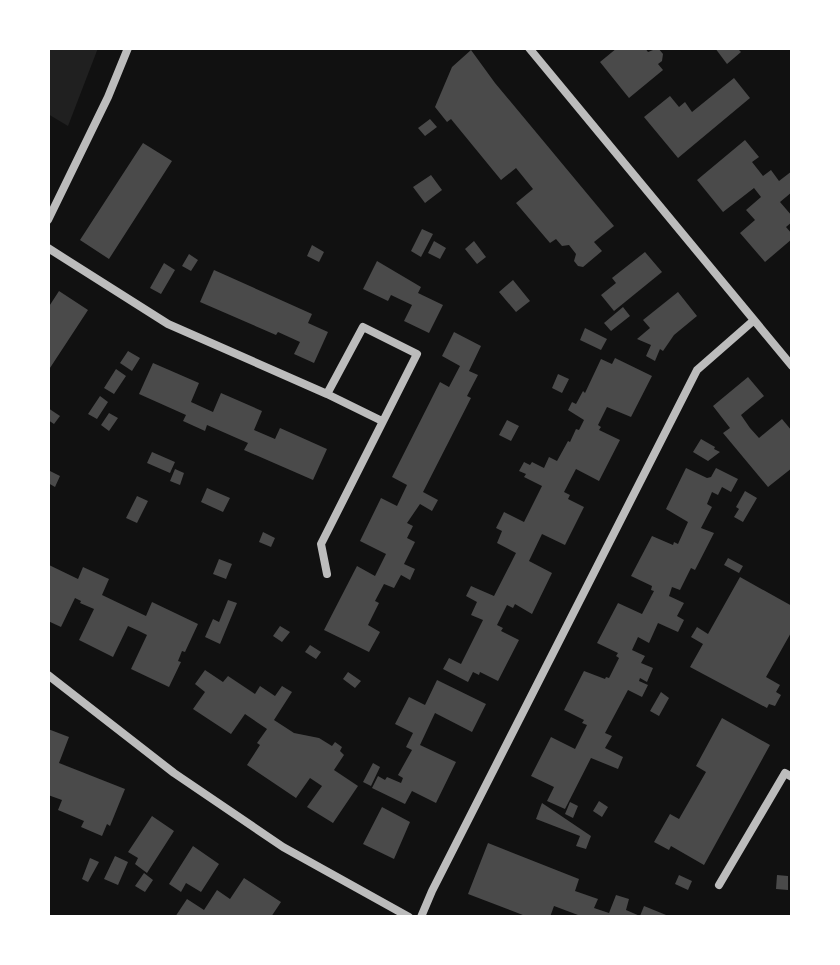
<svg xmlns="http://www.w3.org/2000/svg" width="840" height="965" font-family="'Source Sans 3',sans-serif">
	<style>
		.green { fill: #202020 }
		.building { fill: #4a4a4a }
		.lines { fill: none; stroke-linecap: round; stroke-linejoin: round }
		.minor { stroke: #bcbcbc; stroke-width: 8 }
	</style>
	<rect width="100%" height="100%" fill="#111"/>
	<path class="green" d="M48,48H98L68,126L48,114Z"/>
	<path class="building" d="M617,48H645L648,52L658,48L663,54L662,61L658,64L663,70L629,98L600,62Z
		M715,48H737L741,52L727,64Z
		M471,50L495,83L614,226L594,242L602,251L583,267L578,266L574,261L576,254L569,245L562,246L556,239L550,243L516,203L533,189L516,168L501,180L451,119L447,122L435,107L452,67Z
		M734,78L750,98L678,158L644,117L670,96L679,107L685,102L692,112Z
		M430,119L437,127L425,136L418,128Z
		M745,140L759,157L752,162L763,176L771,170L779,181L792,171V192L780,202L792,216V222L786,227L792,234V239L765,262L740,233L755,220L746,210L761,197L754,188L723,212L697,180Z
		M143,143L172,161L109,259L80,240Z
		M431,175L442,190L425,203L413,187Z
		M422,229L433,234L421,257L411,251Z
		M434,241L446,248L440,259L428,253Z
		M474,241L486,257L477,264L465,249Z
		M312,245L324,252L319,262L307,256Z
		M645,252L662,272L614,311L601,295L616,283L612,278Z
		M189,254L198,260L191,271L182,266Z
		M377,261L421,287L418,293L443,305L429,333L404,321L412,305L391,295L388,301L363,289Z
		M164,263L175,270L161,294L150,288Z
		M214,270L312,314L308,323L328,332L314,363L294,354L300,342L278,332L276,335L200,302Z
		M513,280L530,301L516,312L499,292Z
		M59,291L88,310L48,371V308Z
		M678,292L697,316L674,335L663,351L660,349L655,361L646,356L651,345L637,339L650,328L643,320Z
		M623,307L630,316L611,331L604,323Z
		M585,328L607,339L601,350L580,340Z
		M454,332L481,346L469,371L478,375L467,396L471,398L423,492L438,500L432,511L420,504L407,523L413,526L407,538L415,542L404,564L415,569L410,580L401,575L394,588L384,584L375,601L379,603L368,625L380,632L369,652L324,630L357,566L375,576L386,554L360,541L381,498L397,506L407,485L392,477L440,382L449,387L460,366L442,356Z
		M128,351L140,358L132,371L120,363Z
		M615,358L652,376L631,417L607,407L598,425L601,427L599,430L620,440L599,481L576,469L564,492L570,495L568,499L584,507L565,545L542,534L529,561L552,573L532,614L515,604L513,608L507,605L497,625L503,628L501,631L519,640L498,681L480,672L479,675L473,672L468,682L443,669L449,658L461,664L483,620L471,615L477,602L466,596L471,586L494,596L516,553L497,543L502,531L496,528L504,512L524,522L542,486L524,477L526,474L519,471L524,462L530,465L532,462L544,468L549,457L557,461L568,441L570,442L576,429L579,430L584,420L568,410L572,402L576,404L583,391L585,393L601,359L612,364Z
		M153,363L199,383L191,402L213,412L221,393L262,411L254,430L275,439L280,428L327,449L313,480L244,450L248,443L207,425L205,431L183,421L186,415L139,394Z
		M116,369L126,376L114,394L104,388Z
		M558,374L569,379L562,393L552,388Z
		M748,377L764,396L741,415L750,428L759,438L782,419L792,431V468L768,487L723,433L730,428L713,406Z
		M100,396L108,402L97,419L88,414Z
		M48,408L60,416L54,424L48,420Z
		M109,413L118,418L109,431L101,425Z
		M507,420L519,426L511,441L499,435Z
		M701,439L715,447L714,449L720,452L708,461L693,452Z
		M152,452L175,462L170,473L147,463Z
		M686,468L707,478L711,477L716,468L738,479L731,492L722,487L718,495L712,492L707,504L712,507L701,528L714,533L695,570L691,568L680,590L672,587L669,596L684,603L677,616L684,620L678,632L658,623L649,643L638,637L632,650L645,656L641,663L653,668L647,682L640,678L639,681L648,685L642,697L628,690L605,733L612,736L605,748L623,757L618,769L591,758L565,809L547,801L554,787L531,776L551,737L575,749L587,725L582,723L584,720L564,710L584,671L605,679L606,677L609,678L619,658L616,656L618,653L597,643L618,603L642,614L654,591L651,590L652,586L631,576L652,536L673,545L674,542L678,544L688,522L666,509Z
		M175,469L184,473L180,485L170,481Z
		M48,470L60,476L55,487L48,483Z
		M207,488L230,498L223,512L201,502Z
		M745,491L757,498L743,522L734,517L739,509L736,507Z
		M137,496L148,501L137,523L126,518Z
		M263,532L275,538L271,547L259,542Z
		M728,558L743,566L739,573L724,565Z
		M219,559L232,564L226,579L213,574Z
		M49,565L78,579L83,567L109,579L102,595L146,616L152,602L198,624L185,652L182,651L178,661L181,662L169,687L131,669L147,635L139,631L128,626L113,657L79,640L94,609L80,603L81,601L75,598L61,627L48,621Z
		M740,577L792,606V631L766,677L780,685L776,692L781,695L775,706L769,704L767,708L690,667L703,644L691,637L697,627L708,634Z
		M228,600L237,603L220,644L205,637L213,619L219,622Z
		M280,626L290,632L282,642L273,636Z
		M310,645L321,652L316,659L305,652Z
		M205,670L223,682L228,676L255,694L260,686L275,696L282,686L292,692L274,720L294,733L319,738L332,746L335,742L342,747L340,751L344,755L334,770L358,786L333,823L307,807L322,786L310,778L296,798L247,765L260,745L257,743L267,729L245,714L231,734L193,709L205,692L195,684Z
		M348,672L361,681L355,688L343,679Z
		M437,680L486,704L472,732L435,713L420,745L456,762L436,803L412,791L405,804L372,788L378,776L385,780L387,777L401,783L403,778L398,775L412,750L406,747L413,733L395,724L409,697L425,705Z
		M661,692L669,698L659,716L650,711Z
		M722,718L770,745L704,865L671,846L669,850L654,842L670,814L679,819L706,772L696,766Z
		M48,729L69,737L59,763L125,789L110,826L107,824L102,836L81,827L84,821L58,810L62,800L48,795Z
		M373,763L380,767L371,786L363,782Z
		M599,801L608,807L602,817L593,811Z
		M570,802L578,806L573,818L565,814Z
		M542,803L591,836L586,849L576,846L580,836L536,819Z
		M382,807L410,822L394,859L363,844Z
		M152,816L174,831L147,873L135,864L138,858L128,852Z
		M488,843L579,879L575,891L598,899L594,908L609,913L616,895L629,899L626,910L640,916L644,906L671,917H577L578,915L554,906L550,917H528L468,894Z
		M193,846L219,864L201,892L186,883L181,892L169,884Z
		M115,856L128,862L118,885L104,879Z
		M90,858L99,862L88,882L82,879Z
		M144,873L153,880L145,892L135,886Z
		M679,875L692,881L688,890L675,884Z
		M777,875L788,876V890L776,889Z
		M244,878L281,902L271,917H175L187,899L204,910L217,890L230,899Z"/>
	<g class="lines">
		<path class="minor" d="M529,48L792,366
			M48,220L108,97L128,48
			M48,248L168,324L327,394L363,327L417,354L321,544L327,574
			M327,394L382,421
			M48,675L174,773L283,847L409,917
			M719,885L785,773L792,777
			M421,917L432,891L697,370L753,321"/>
	</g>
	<rect width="840" height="965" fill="none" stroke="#ffffff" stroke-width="100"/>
</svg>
